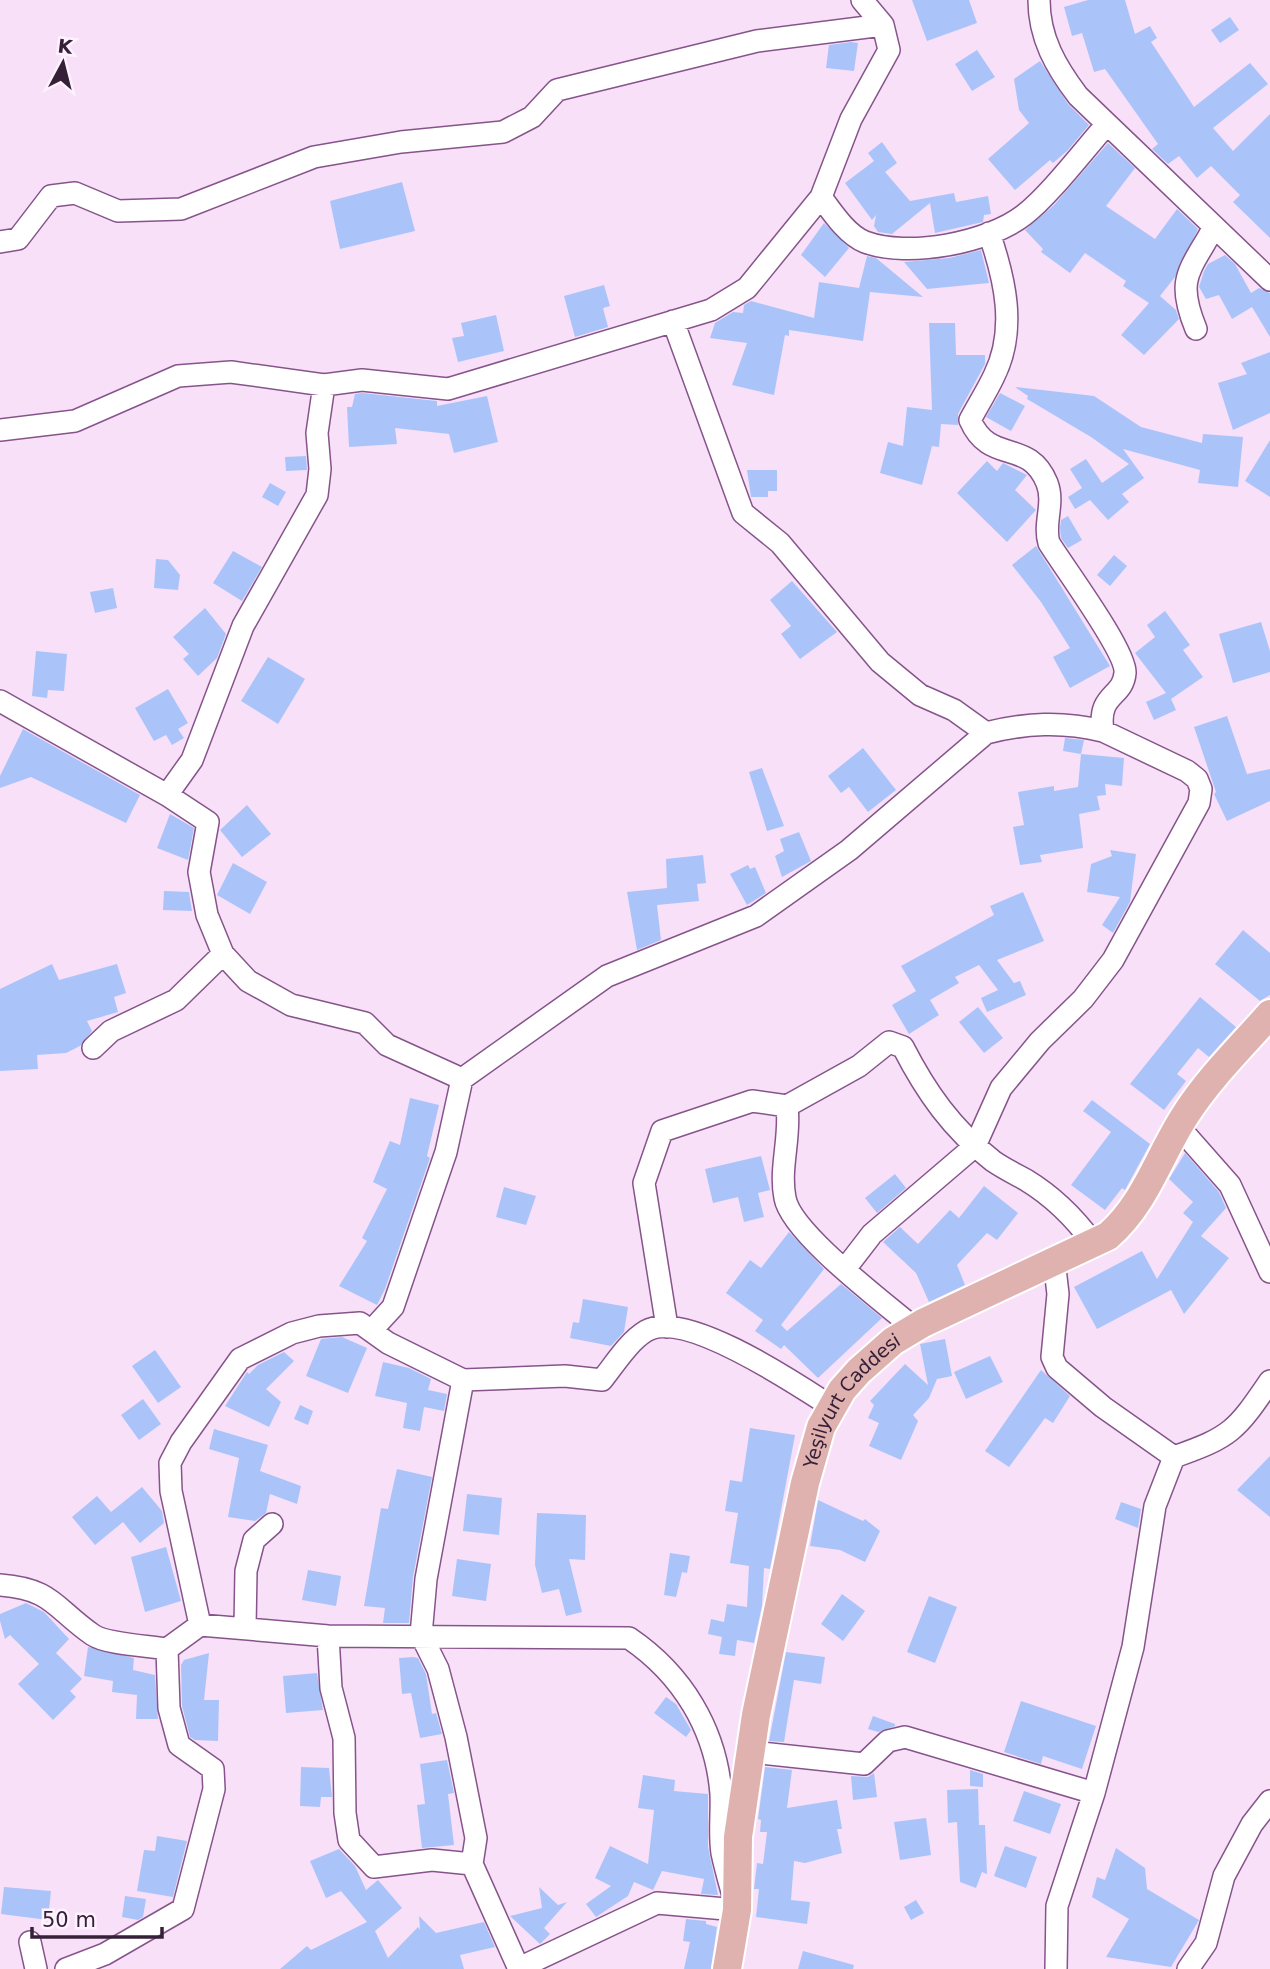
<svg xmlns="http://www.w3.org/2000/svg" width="1270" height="1969" font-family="'DejaVu Sans',sans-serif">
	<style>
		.building { fill: #aac4fa }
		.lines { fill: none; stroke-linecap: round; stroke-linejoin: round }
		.minor-casing { stroke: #86548a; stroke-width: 24 }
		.major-casing { stroke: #fff; stroke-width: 32 }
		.minor { stroke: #fff; stroke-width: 21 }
		.major { stroke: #dfb2af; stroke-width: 28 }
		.labels { text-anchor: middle; stroke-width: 6; stroke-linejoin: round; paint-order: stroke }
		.street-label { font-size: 19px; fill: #362038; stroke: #fef2fe }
	</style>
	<rect width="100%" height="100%" fill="#f8e0f9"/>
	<path class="building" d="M912,0H969L977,23L927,41Z
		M1088,0H1125L1135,34L1150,26L1157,38L1151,42L1194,107L1250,63L1268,84L1213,128L1233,151L1270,114V238L1233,202L1240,195L1211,166L1197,178L1179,156L1168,164L1152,149L1158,144L1105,69L1094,72L1082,33L1072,36L1064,7Z
		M1230,17L1239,30L1220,43L1211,30Z
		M851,42L858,43L854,71L826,68L829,45Z
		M977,50L995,77L972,91L955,64Z
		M1040,61L1068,104L1089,125L1067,151L1053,163L1050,160L1015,190L988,159L1029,123L1019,110L1014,79Z
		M882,142L897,163L885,172L910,201L954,193L956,202L988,196L991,214L984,215L983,222L935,233L930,203L892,234L878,232L874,226L876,215L872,220L845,183L874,161L868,153Z
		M1108,143L1135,168L1106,206L1155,239L1177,209L1198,229L1175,277L1160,296L1176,310L1179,319L1144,355L1121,335L1149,303L1123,286L1126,281L1085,253L1070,273L1041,252L1043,249L1025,230L1054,205Z
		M402,182L415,231L340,249L330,201Z
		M824,223L849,248L825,277L801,255Z
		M981,250L989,283L927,289L904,262L949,258Z
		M1225,255L1235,264L1251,293L1259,288L1270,293V337L1252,307L1232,319L1219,295L1206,299L1199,287L1204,271L1208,264Z
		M867,256L876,258L923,297L870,292L863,341L789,330V336L785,335L774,395L732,385L747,343L710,338L715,323L733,312L743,313L744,305L751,301L814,318L819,282L859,288Z
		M604,285L610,306L603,308L608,327L575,337L564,296Z
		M496,315L504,351L458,362L452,338L464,336L461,323Z
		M929,323H955L956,355H985V364L958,414V425L941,424L939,447L932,446L922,485L880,473L888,442L903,446L907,407L932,410Z
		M1270,352V413L1233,430L1218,383L1247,374L1241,363Z
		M1015,387L1094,396L1141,427L1202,443L1203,434L1243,437L1238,487L1198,483L1200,470L1123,449L1144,478L1122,494L1129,502L1108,520L1090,500L1075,509L1068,497L1082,488L1070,469L1086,459L1102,483L1129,464L1091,437L1027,399L1028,396Z
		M362,393L437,401V406L487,396L498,442L454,453L449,434L395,428L397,444L349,447L347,407H352L355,394Z
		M1000,393L1025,406L1011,431L986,417Z
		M1270,440V497L1245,481Z
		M306,456L307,470L286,471L285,457Z
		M987,461L997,471L1003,463L1027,475L1015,490L1036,510L1007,542L957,493Z
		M747,470H777V491H768V497H751Z
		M270,483L286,492L278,506L262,497Z
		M1068,516L1082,540L1068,548L1061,538L1060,528L1061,520Z
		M1036,546L1110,666L1070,688L1053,657L1070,648L1041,602L1012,565Z
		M233,551L262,567L242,601L213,583Z
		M1114,555L1127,566L1110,586L1097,575Z
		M156,559L168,560L180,575L178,590L154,588Z
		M792,581L837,632L800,659L781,634L791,626L770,600Z
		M113,588L117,608L95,613L90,592Z
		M205,608L226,634L217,658L198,676L183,659L189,654L173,637Z
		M1165,611L1190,645L1183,650L1203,677L1171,699L1176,710L1154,720L1146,702L1166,693L1135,653L1155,637L1147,625Z
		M1261,622L1270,651V672L1233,683L1219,634Z
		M36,651L67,654L64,691L48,690L47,698L32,696Z
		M268,657L305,679L278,724L241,701Z
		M168,689L188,723L178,729L184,738L172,745L166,735L154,741L135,708Z
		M1227,716L1247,774L1270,769V801L1227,821L1214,794L1216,792L1194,727Z
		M23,729L140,795L126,823L31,777L0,788V776Z
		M1065,738L1084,740L1081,754L1063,751Z
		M863,748L896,790L868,812L849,787L841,793L828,776Z
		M1081,754L1124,758L1122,786L1105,784L1106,795L1097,796L1100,810L1079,814L1083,848L1040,855L1042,862L1020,865L1013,827L1024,825L1018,792L1054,786V791L1078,787Z
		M762,768L784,826L767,831L749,772Z
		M247,805L271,834L242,857L220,830Z
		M170,814L194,828L188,860L157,848Z
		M799,832L811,861L782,877L775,856L784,851L780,839Z
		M1110,850L1136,854L1130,902L1113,933L1102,925L1120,897L1087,892L1091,864L1112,856Z
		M703,855L706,883L697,884L699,901L657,905L661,940L637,950L627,892L667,888L666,859Z
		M233,863L267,882L250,914L217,895Z
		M748,865L750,869L755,867L766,893L747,905L730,874Z
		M164,891L189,892L192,911L163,910Z
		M1023,892L1044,941L997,960L1014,983L1020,981L1026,995L987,1012L981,998L998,990L979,965L955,977L959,983L930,1000L939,1015L909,1034L892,1005L916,991L901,966L994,915L990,906Z
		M1243,930L1270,953V995L1260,1001L1215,964Z
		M52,964L59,980L117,964L126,993L114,997L118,1012L87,1021L92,1031L80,1046L66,1053L37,1055L38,1069L0,1071V989Z
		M1200,997L1236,1027L1209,1057L1198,1048L1177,1074L1186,1081L1164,1110L1130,1084Z
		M978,1007L1003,1038L984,1053L959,1022Z
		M410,1098L439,1105L427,1156L430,1158L385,1289L377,1305L339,1286L367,1241L362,1238L387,1189L373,1182L390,1141L400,1145Z
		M1092,1100L1150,1144L1125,1190L1122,1188L1105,1210L1071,1185L1111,1132L1083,1111Z
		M1185,1153L1219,1192L1226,1208L1201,1236L1229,1258L1184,1314L1171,1290L1097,1329L1074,1287L1142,1251L1157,1279L1193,1222L1183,1213L1193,1202L1169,1179Z
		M761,1156L770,1190L758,1193L764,1217L744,1222L738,1197L713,1203L705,1169Z
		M895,1174L906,1188L877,1213L865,1198Z
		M984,1186L1018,1213L997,1240L987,1233L957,1265L965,1285L929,1302L916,1273L883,1242L900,1227L918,1244L950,1210L959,1218Z
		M504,1187L536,1196L526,1225L496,1217Z
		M789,1232L824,1269L781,1325L787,1331L841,1284L882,1318L818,1378L784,1345L781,1349L755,1331L763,1320L726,1293L750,1260L761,1268Z
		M583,1299L628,1307L624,1332L611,1346L570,1338L573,1322L579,1323Z
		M342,1337L367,1348L348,1393L306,1376L321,1339Z
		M945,1339L952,1376L937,1379L929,1398L913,1415L918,1421L901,1460L869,1446L879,1423L868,1418L874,1405L870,1401L905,1364L928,1385L920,1344Z
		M155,1350L181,1387L158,1403L132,1366Z
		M284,1352L294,1361L266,1389L281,1402L269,1427L225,1406L247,1372L249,1374L258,1365Z
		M990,1356L1003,1382L966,1399L954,1372Z
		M383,1362L409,1368L431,1379L428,1390L447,1394L444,1411L424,1407L420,1431L403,1428L407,1403L375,1396Z
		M1041,1370L1070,1396L1053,1423L1045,1418L1009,1467L985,1451Z
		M143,1399L161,1424L139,1440L121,1415Z
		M300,1405L313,1411L308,1425L294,1419Z
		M750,1428L795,1435L770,1569L764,1568L762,1606L754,1643L737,1640L735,1656L719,1654L722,1637L708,1634L711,1619L724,1622L727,1604L747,1607L749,1566L730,1563L738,1513L725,1511L730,1480L742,1482Z
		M214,1429L268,1445L260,1471L301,1486L297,1504L270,1494L266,1513L255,1521L228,1517L239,1458L209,1449Z
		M1270,1456V1517L1237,1490Z
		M397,1469L432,1477L413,1577L409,1623H383L385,1608L364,1606L381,1508L388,1509Z
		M142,1487L162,1511L164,1523L140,1543L123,1522L95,1545L72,1517L97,1496L111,1512Z
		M467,1494L502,1498L499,1535L463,1531Z
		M818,1500L863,1521L865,1519L880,1531L865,1562L840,1550L810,1546Z
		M1121,1502L1141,1509L1138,1528L1115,1519Z
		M537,1513L586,1515L585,1560L569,1559L582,1612L566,1616L559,1589L542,1593L535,1565Z
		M166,1547L181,1601L145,1612L131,1557Z
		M670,1553L690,1556L687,1573L682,1572L676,1597L664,1595Z
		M457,1559L491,1564L486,1601L452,1596Z
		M308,1570L341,1576L336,1606L302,1600Z
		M842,1594L865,1611L843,1641L821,1624Z
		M929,1596L957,1607L935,1663L907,1652Z
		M26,1603L44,1612L69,1639L56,1653L82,1679L70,1691L76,1697L53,1720L18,1684L39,1664L10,1635L5,1639L0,1621V1614Z
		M88,1647L134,1658L133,1670L155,1675L158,1719H136L137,1695L112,1692L113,1681L84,1676Z
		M786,1652L825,1657L821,1684L794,1680L784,1742L769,1741Z
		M209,1653L204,1700H219L218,1741L195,1740L190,1737L182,1706L181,1665L184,1660Z
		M413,1657L418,1658L426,1674L432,1714L436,1713L442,1734L420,1738L411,1693L402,1694L399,1658Z
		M317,1673L323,1710L286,1713L283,1676Z
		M666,1697L676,1704L691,1730L686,1737L654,1713Z
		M1021,1701L1096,1726L1082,1769L1043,1756L1041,1764L1004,1752Z
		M873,1716L895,1724V1726L878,1732L868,1729Z
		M447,1760L454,1793L448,1794L454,1845L422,1848L417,1805L425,1804L420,1764Z
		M301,1767L329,1768L332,1797H321L320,1807L300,1806Z
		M765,1767L792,1770L787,1808L837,1800L842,1829H837L842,1853L805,1863L794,1861L791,1900L810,1902L807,1924L756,1917L759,1889H754L757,1863L763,1864L767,1832H760L761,1820L758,1819Z
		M970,1770L983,1774V1787L970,1786Z
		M874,1773L877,1797L853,1800L851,1776L868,1777Z
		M643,1775L675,1780L674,1791L708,1794V1847L718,1895L701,1894L704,1879L662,1871L653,1890L634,1882L628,1896L596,1917L586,1904L611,1886L595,1878L610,1846L648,1864L654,1810L638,1808Z
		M978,1789L979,1825H985L987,1874L982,1872L976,1888L960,1882L957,1822L948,1823L947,1790Z
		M1024,1791L1061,1804L1050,1834L1013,1821Z
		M926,1818L931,1855L900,1860L894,1822Z
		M157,1836L187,1841L173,1897L137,1891L144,1850L155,1851Z
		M1005,1846L1037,1857L1026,1888L994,1876Z
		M1116,1848L1145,1868L1147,1889L1199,1920L1171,1967L1106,1957L1129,1919L1092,1897L1097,1877L1105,1880Z
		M339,1849L355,1866L366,1890L378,1880L402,1908L375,1931L388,1958L418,1927L420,1930L419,1916L436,1933L484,1922L495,1947L460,1955L464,1969H280L307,1946L311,1950L367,1922L341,1891L326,1898L310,1861Z
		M4,1887L51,1891L48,1920L1,1914Z
		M539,1887L558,1905L567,1902L544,1928L550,1934L540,1944L510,1916L542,1908Z
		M125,1896L146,1899L143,1917L138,1920L122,1917Z
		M916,1900L924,1913L911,1920L904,1907Z
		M686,1919L706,1921V1924L717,1927L711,1969H684L690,1942L683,1941Z
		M803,1951L854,1965L853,1969H798Z"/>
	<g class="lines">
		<g class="minor-casing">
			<path id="minor" d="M1039,0C1039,38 1056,67 1078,96L1270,280
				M821,197C832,212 847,235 865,242C908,258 988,243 1024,215C1049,196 1084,150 1107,124
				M0,242L18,239L51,196L75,193L118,211L181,209L314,157L401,142L503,132L532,117L557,90L757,41L883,25
				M673,321L743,513L780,543L880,662L920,695L954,710L986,733C1026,723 1062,721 1103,731
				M1196,329C1175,278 1190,271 1214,227
				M0,430L75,421L178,376L231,372L324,385
				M0,701L167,795L208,822L199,872L207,915L223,954L176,1000L111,1031L93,1048
				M167,795L192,760L243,626L317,495L320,469L317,433L324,385L362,380L448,389L711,310L747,288L821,197L851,119L889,50L883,25L862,0
				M223,954L248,981L291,1005L365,1023L387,1045L462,1079
				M787,1106C791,1137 779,1168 785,1198C791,1233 885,1303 914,1328
				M1178,1126L1230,1185L1270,1272
				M1054,1260L1058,1294L1052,1357L1057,1368L1103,1407L1174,1457
				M845,1269L872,1234L975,1146L1001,1088L1040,1041L1083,999L1113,960L1199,803L1201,789L1197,779L1187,771L1103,731C1097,693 1123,698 1125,673C1127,652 1063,566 1049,543C1043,523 1055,504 1047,483C1028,437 990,466 970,420C978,405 987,391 994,376C1017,330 1005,279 989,233
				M667,1327L644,1183L662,1131L752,1101L787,1106L859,1066L889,1042L903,1047C926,1092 952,1129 993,1161C1003,1168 1015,1174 1026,1180C1054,1197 1074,1217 1093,1243
				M371,1331L393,1307L446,1152L462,1079L607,976L756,916L849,850L986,733
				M463,1380L426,1579L421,1635L438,1669L456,1737L476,1838L472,1864
				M0,1585C53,1589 54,1608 93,1635C106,1644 149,1646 167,1649L200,1625L328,1636L629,1638C682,1674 716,1729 721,1794C722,1813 719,1834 722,1853C726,1872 732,1891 737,1910L657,1903L519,1968
				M200,1625L171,1491L170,1463L181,1442L240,1359L292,1333L319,1326L360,1323L388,1343L463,1380L565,1376L602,1380C614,1365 629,1341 646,1331C684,1308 798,1385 832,1407
				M245,1627L246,1571L254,1540L272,1524
				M328,1636L331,1688L344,1738L345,1813L349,1840L374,1867L432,1860L472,1864L519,1969
				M751,1752L864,1764L888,1741L905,1737L1094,1793
				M30,1942L36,1969
				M66,1969L105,1954L183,1909L214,1789L213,1769L179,1745L169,1708L167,1649
				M1056,1969L1057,1906L1094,1793L1133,1647L1155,1506L1174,1457C1231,1437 1236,1431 1270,1381
				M1188,1969L1206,1943L1224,1876L1252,1824L1270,1801"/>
		</g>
		<g class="major-casing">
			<g id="major">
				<path id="s1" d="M727,1969L737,1910L738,1837L756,1715L805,1483L821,1427L842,1390L859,1371L893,1341L923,1323L1108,1236C1146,1203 1159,1155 1186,1114C1209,1078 1242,1046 1270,1014"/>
			</g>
		</g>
		<use href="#minor" class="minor"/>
		<use href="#major" class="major"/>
	</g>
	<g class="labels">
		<g class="street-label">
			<text dy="7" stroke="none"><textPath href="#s1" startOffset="590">Yeşilyurt Caddesi</textPath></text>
		</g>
	</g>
	<g transform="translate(63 63) rotate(7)" stroke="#fef2fe" stroke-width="5" paint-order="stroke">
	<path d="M0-5L12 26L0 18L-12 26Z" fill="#362038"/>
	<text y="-10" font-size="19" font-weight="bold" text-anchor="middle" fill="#362038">K</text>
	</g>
	<path d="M32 1927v10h130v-10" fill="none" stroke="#362038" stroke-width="3.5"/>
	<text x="42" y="1927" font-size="21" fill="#362038" stroke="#fef2fe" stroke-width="5" paint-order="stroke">50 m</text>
</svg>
